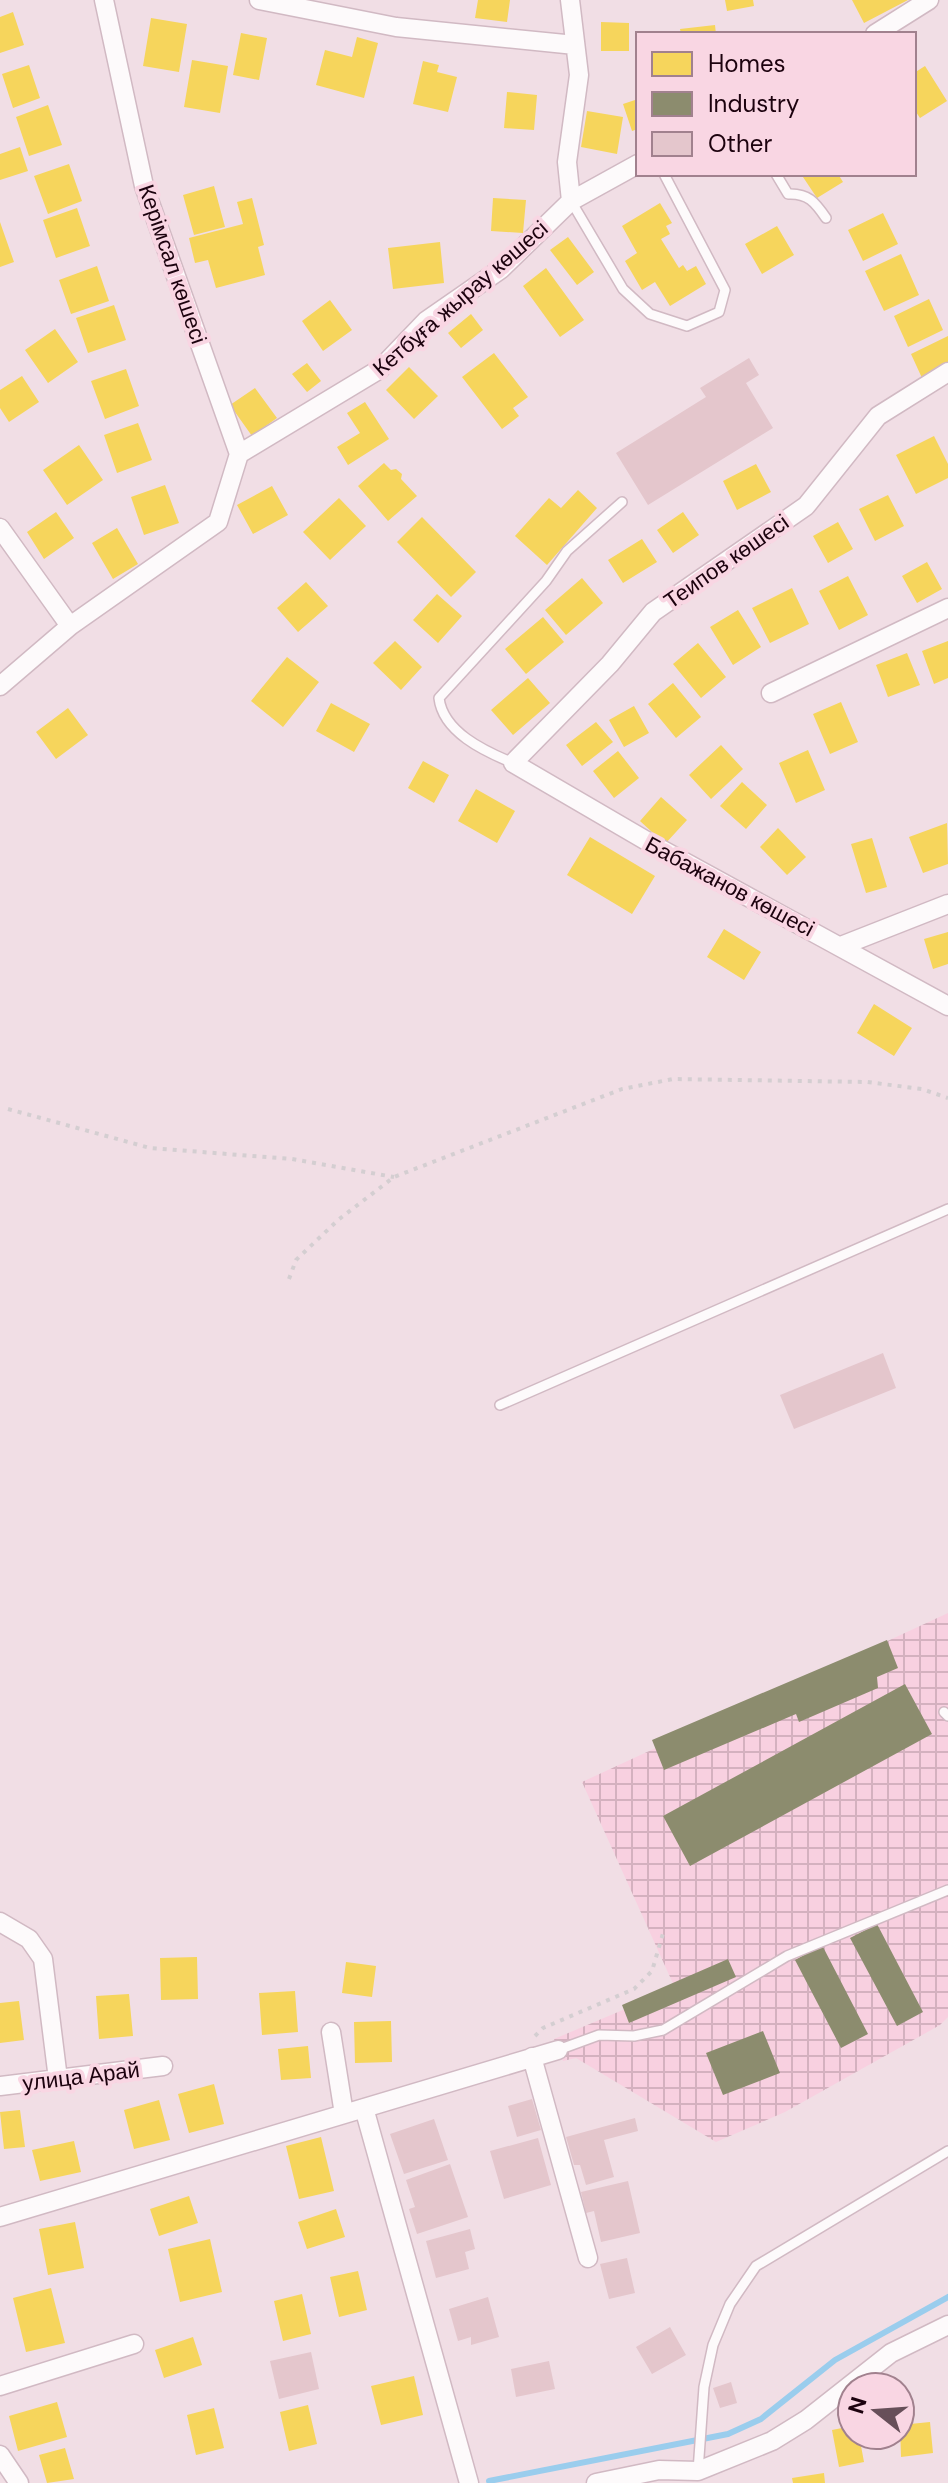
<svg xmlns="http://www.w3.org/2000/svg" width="948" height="2483" font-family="'DM Sans',sans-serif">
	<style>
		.industrial { fill: url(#industrial-grid) }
		.homes { fill: #f6d55c }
		.industry { fill: #8c8c6e }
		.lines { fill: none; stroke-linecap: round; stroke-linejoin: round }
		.stream { stroke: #9acded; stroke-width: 6 }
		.building { fill: #e4c6cc }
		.lane-casing { stroke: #d1b9c3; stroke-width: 12 }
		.street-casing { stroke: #d1b9c3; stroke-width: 21 }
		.path { stroke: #d4ced1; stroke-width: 4; stroke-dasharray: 4 6; stroke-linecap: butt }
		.lane { stroke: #fdfafb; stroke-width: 9 }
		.street { stroke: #fdfafb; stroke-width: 18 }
		.labels { text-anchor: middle; stroke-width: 8; stroke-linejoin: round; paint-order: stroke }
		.street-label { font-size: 22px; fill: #1c020e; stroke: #f9d6e3 }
	</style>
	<defs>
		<pattern id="industrial-grid" width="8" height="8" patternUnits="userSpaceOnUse" patternTransform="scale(2)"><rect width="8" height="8" fill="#f8d0e0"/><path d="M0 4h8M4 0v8" fill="none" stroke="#d4b1bf"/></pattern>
	</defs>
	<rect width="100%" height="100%" fill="#f1dee5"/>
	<path class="industrial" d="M948,1613V2017L940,2025L785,2112L716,2142L576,2058L563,2061L554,2039L675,1988L582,1782Z"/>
	<path class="homes" d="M478,0H510L507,22L475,18Z
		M725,0H753L754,6L727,11Z
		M852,0H908L864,23Z
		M13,12L24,45L0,53V17Z
		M151,18L187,24L179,72L143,66Z
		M601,22L629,23V51H601Z
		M715,25L716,34H681L680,29Z
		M241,33L267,38L259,80L233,75Z
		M357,37L378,43L364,98L316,85L325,50L352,57Z
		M192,60L228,66L220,113L184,107Z
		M423,61L439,65L437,72L457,77L448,112L413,104Z
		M29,65L40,98L13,108L2,74Z
		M925,66L947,101L920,118L914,109V73Z
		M507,92L537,95L534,130L504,128Z
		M638,99V129L632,131L623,104Z
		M48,105L62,145L29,156L16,117Z
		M587,111L623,117L617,154L581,147Z
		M20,147L28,171L0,180V154Z
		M69,164L82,201L48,214L34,176Z
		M801,174H838L843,182L817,198Z
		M214,186L225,227L194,235L183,195Z
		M252,198L264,245L258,247L265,275L216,288L208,260L195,263L189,238L243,224L237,202Z
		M493,198L526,200L523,233L491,231Z
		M660,203L672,223L666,226L670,234L661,239L679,268L683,265L687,271L696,266L706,284L670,306L655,282L642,290L625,261L637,253L622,226Z
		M77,208L90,246L56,258L43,220Z
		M883,213L898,244L863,261L848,230Z
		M0,222L14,262L0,267Z
		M777,226L794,255L762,274L745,244Z
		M568,237L594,272L577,285L550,250Z
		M440,242L444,283L393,289L388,248Z
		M901,254L919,295L884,311L865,271Z
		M97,266L109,301L71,314L59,280Z
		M546,268L584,320L560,337L523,286Z
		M929,299L943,330L908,347L894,316Z
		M330,300L352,330L323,351L302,321Z
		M114,305L126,340L88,353L76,318Z
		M471,314L483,330L461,348L448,333Z
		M55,329L78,362L48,383L25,350Z
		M948,336V366L922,378L911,354Z
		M494,353L528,397L513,408L519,416L502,429L462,377Z
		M307,363L321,381L307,392L292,374Z
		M409,367L438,396L414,419L386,390Z
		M126,369L139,406L105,419L91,381Z
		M22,376L39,402L9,422L0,408V390Z
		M255,388L277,418L252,436L230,405Z
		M365,402L389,439L348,465L337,447L360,433L347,413Z
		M138,423L152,460L117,473L104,435Z
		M934,436L948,464V478L916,494L896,455Z
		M79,445L103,480L67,505L43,470Z
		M384,463L391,470L396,469L402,474L401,479L417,496L388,521L358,486Z
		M756,464L771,492L737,510L723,481Z
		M165,485L179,523L144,535L131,497Z
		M272,486L288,515L253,534L237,505Z
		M578,490L597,508L547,565L515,536L549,498L561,508Z
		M888,495L904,526L875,541L859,509Z
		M339,498L366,526L330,560L303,532Z
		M56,512L74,538L44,559L27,532Z
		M683,512L699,535L673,553L657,530Z
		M422,517L476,572L451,597L397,542Z
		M838,522L853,549L828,563L813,536Z
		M117,528L138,564L113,579L92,543Z
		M642,539L657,562L623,583L608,560Z
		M927,562L942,589L917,603L902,576Z
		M848,576L868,615L839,630L819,591Z
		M582,578L603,603L566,635L545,610Z
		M306,582L328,606L298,632L277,608Z
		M792,588L809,624L770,643L752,608Z
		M437,594L462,616L438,643L413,620Z
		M738,610L761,647L733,665L710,627Z
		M543,617L564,642L526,674L505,649Z
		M395,641L422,667L401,690L373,663Z
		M948,641V678L934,684L922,651Z
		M698,643L726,677L701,698L673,664Z
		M907,653L920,685L888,697L876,665Z
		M287,657L319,682L283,727L251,701Z
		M528,678L550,703L513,735L491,710Z
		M673,683L701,717L676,738L648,704Z
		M841,702L858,742L830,754L813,714Z
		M331,703L370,724L354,752L316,731Z
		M634,706L649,733L624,747L609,720Z
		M68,708L88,735L56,759L36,732Z
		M596,722L613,742L582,766L566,745Z
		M721,745L743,769L711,799L689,775Z
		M808,750L825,790L796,803L779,763Z
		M618,751L639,778L614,798L593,771Z
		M423,761L449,775L434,803L408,788Z
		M742,782L767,805L746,829L720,806Z
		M476,789L515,811L497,843L458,821Z
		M661,797L687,820L665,844L640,821Z
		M947,823L948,864L923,873L909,837Z
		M778,828L806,857L787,875L760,847Z
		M590,837L655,876L632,914L567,875Z
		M872,838L887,887L866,893L851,844Z
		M724,929L761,952L744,980L707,957Z
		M948,932V964L933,969L924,939Z
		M874,1004L912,1028L894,1056L857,1033Z
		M197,1957L198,1999L161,2000L160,1958Z
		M346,1962L376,1966L372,1997L342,1993Z
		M295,1991L298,2032L262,2035L259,1993Z
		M129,1994L133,2036L99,2039L96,1996Z
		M19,2001L24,2040L0,2043V2003Z
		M391,2021L392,2062L355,2063L354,2022Z
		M308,2046L311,2078L281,2080L278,2049Z
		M214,2084L224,2124L189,2133L178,2094Z
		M159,2100L170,2140L134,2149L124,2110Z
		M20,2110L25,2147L4,2149L0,2112Z
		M321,2137L334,2191L299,2199L286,2146Z
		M74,2141L81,2172L40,2181L32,2150Z
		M189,2196L198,2223L159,2236L150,2209Z
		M336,2209L345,2237L307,2249L298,2222Z
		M75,2222L84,2268L48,2275L39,2229Z
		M210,2239L222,2292L180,2302L168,2249Z
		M358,2271L367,2310L339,2317L330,2277Z
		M51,2288L65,2343L26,2352L13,2298Z
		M302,2294L311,2334L283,2341L274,2301Z
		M193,2337L202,2365L164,2378L155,2350Z
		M414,2376L423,2415L381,2425L371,2386Z
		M57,2402L67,2437L18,2451L9,2416Z
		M308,2405L317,2444L289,2451L280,2412Z
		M214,2408L224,2448L196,2455L187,2415Z
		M930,2422L933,2453L901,2457L900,2425Z
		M852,2426V2435H859L864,2462L839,2467L832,2430Z
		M65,2448L74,2479L47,2483L39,2455Z
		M824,2473L825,2483H793L792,2478Z"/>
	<path class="industry" d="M887,1640L898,1668L877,1677L878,1688L799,1722L796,1714L664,1770L652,1740Z
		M905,1684L932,1734L690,1866L663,1816Z
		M877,1924L923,2012L897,2026L850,1938Z
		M822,1945L868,2034L841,2048L795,1960Z
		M728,1959L736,1977L629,2023L622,2005Z
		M763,2031L780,2073L723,2095L706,2053Z"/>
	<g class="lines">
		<path class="stream" d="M489,2481L728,2434L761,2419L835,2360L948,2297"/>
	</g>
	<path class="building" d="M749,358L759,375L746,383L773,428L648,505L616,453L706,397L700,388Z
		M883,1353L896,1388L794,1429L780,1395Z
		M532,2099L541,2130L517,2137L508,2106Z
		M635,2118L638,2131L604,2140L614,2177L586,2185L580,2165H574L566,2137Z
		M434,2119L448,2160L404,2174L390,2134Z
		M538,2138L551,2185L504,2199L490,2151Z
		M450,2164L468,2217L417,2234L409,2209L415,2207L406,2180Z
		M628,2181L640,2233L601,2242L594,2211L586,2213L581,2192Z
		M470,2229L475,2249L465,2252L469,2269L436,2278L426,2241Z
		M627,2258L635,2293L609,2299L600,2264Z
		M488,2297L499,2337L471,2345V2337L458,2341L449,2309Z
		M670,2327L686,2355L652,2374L636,2347Z
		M311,2352L319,2389L279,2399L270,2361Z
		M549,2361L555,2389L516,2397L511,2369Z
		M731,2382L737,2403L720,2408L713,2388Z"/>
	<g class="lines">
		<g class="lane-casing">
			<path id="lane" d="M776,174L788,194C808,193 815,202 826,218
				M571,201L623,289L650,314L687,326L719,312L725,290L664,174
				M513,763C484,751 443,732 439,698L546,581L567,551L622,502
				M500,1405L948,1209
				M944,1712L948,1716
				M558,2050L599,2035L634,2036L663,2030L787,1956L948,1890
				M698,2471L704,2387L713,2345L730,2304L756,2266L948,2151"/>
		</g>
		<g class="street-casing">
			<path id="street" d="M259,0L396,27L575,45
				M570,0L579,75L567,162L571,201
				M875,34L929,0
				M948,372L878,416L806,506L653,612L610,664L513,763L657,847L948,1006
				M239,454L380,369L426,321L501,269L571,201L638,164
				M0,528L70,626
				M0,686L70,626L218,522L239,454L144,186L104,0
				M771,693L948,608
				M841,946L948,904
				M0,1922L29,1939L43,1959L58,2079
				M331,2032L344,2114
				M532,2057L588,2258
				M0,2086L163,2066
				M364,2108L469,2483
				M0,2217L558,2050
				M0,2386L134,2344
				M0,2455L19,2483
				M596,2483L659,2470L698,2471L772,2441L806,2420L891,2353L948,2325"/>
		</g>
		<path class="path" d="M8,1109L150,1148L292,1159L394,1177
			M289,1279L296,1260L338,1220L394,1177L622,1089L673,1079L867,1082L922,1089L948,1098
			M535,2036L543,2028L634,1989L652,1971L664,1930"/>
		<use href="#lane" class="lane"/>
		<use href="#street" class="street"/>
	</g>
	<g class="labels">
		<g class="street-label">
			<text transform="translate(173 264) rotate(71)" y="8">Керімсал көшесі</text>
			<text transform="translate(460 298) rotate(-41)" y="8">Кетбұға жырау көшесі</text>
			<text transform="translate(726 561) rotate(-35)" y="8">Теипов көшесі</text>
			<text transform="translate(730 886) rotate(28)" y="8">Бабажанов көшесі</text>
			<text transform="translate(81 2076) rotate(-7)" y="8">улица Арай</text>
		</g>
	</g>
	<rect x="636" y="32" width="280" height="144" fill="#f9d6e3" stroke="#a1818e" stroke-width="2"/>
	<rect x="652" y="52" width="40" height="24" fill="#f6d55c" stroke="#a1818e" stroke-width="2"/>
	<text x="708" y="72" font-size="24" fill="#1c020e">Homes</text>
	<rect x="652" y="92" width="40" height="24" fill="#8c8c6e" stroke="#a1818e" stroke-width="2"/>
	<text x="708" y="112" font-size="24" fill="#1c020e">Industry</text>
	<rect x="652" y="132" width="40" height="24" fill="#e4c6cc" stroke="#a1818e" stroke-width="2"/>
	<text x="708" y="152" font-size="24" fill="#1c020e">Other</text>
	<g transform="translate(876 2411) rotate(287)"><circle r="38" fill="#f9d6e3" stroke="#a1818e" stroke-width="2"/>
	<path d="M0-6L14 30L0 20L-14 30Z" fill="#674f59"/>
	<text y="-12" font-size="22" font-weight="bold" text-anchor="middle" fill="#1c020e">N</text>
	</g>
</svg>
